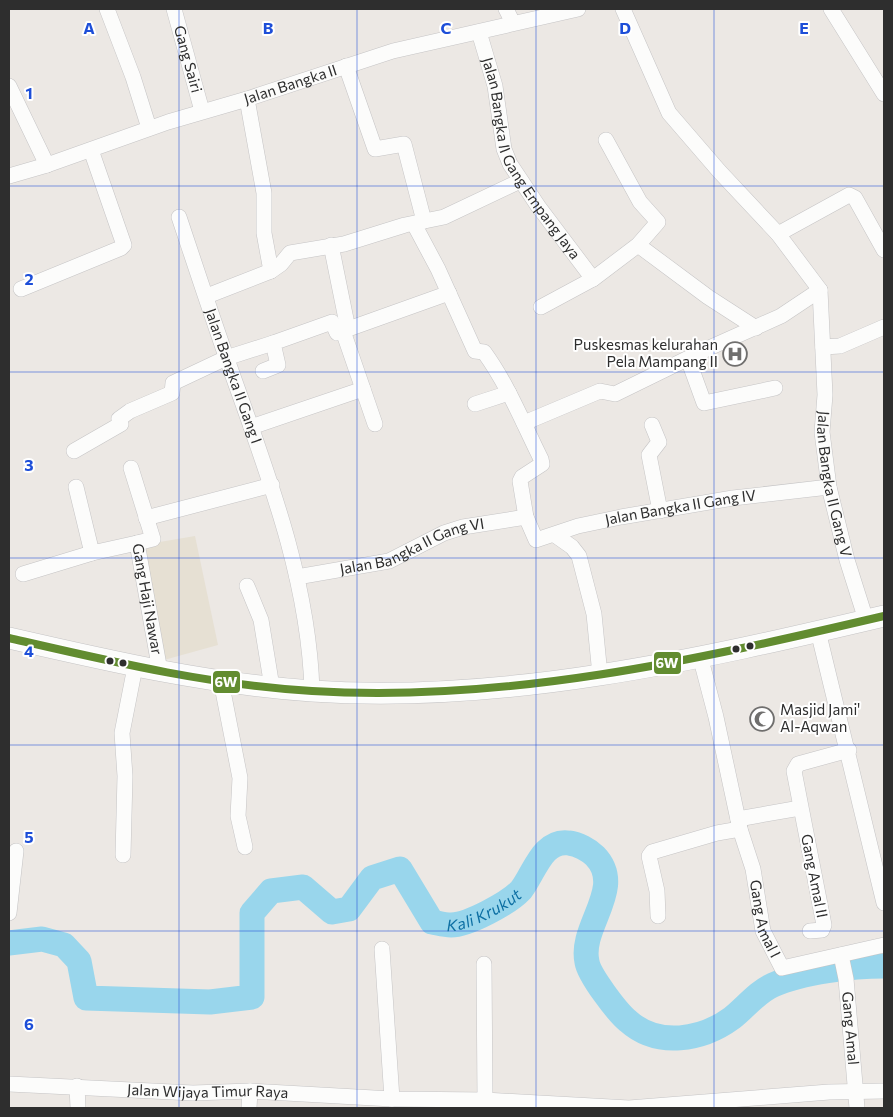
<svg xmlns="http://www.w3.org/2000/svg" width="893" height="1117" font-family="Commissioner,sans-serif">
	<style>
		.education { fill: #e6e0d3 }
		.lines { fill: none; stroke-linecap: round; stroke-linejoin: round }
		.river { stroke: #99d6ec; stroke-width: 25 }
		.street-casing { stroke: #c5c4c5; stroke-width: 16 }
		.secondary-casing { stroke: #c5c4c5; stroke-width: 22 }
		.street { stroke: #fcfcfb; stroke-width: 15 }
		.secondary { stroke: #fcfcfb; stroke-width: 21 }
		.bus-1-casing { stroke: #fff; stroke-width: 11 }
		.bus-1 { stroke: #628c30; stroke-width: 8 }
		.grid { fill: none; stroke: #1d4ed8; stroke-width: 1; stroke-opacity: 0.55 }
		.bus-dot { fill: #2e2e2e; stroke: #fff; stroke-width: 2 }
		.labels { text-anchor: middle; stroke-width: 4; stroke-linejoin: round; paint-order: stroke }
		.street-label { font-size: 15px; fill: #2e2e2e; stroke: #fff }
		.poi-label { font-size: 15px; fill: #2e2e2e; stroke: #fff; text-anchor: end }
		.water-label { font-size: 16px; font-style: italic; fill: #0d6fa3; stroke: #fff }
		.grid-label { font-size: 16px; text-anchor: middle; font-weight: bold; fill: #1d4ed8; stroke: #fff; stroke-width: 4; stroke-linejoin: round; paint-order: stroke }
		.line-badge { stroke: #fff; stroke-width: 2 }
		.badge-label { font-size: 14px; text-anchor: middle; font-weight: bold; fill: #fff }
	</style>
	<rect width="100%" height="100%" fill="#ece8e4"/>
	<path class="education" d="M195,536L218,645L164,660L142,545Z"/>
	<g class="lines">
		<path class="river" id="s1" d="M9,943L42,939L64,945L79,961L86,998L210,1002L252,997V913L271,891L303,887L332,912L349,909L372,878L400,869L432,922C438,923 444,925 451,925C468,925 509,903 521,890C534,874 542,839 569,843C578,844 589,850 595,856C626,888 579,926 587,962C589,975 617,1012 628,1021C658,1048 702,1040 732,1018C746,1007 757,992 773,985C802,972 853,966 884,966"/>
		<g class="street-casing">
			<g id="street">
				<path d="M107,9L133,77L149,128"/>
				<path id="s2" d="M174,9L202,111"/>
				<path d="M506,9L513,23"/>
				<path id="s3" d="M623,9L669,113L719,171L778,234L820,290L825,395L822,432L829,487L847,560L866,620"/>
				<path d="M831,9L884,94"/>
				<path id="s4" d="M479,32L495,86L504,149L510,164L538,206L593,279L541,307"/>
				<path d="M346,66L375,149L404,144L424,221"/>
				<path d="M9,86L47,165"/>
				<path d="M247,99L264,193V233L271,271"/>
				<path id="s5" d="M9,176L47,165L168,122L247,99L393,51L578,9"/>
				<path id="s6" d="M179,217C197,271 215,326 234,379C270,480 309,583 312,691"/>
				<path id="s7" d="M414,224L438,269L475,351L484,352C508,385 523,423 541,459L542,464L522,477L520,481L526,517L536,540L578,526L621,517L733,498L829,487"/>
				<path d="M778,234L849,195L855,198L884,250"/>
				<path d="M331,245L348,329"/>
				<path d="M638,245L708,297L756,328"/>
				<path d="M593,279L638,245L658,222L640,202L606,140"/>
				<path d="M21,289L121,248L124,245L91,150"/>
				<path d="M207,296L271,271L281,264L290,253L344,244L405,225L444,217L520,181"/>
				<path d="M343,331L363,389"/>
				<path d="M823,347L840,346L884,327"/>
				<path d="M688,359L704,403L775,388"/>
				<path d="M263,371L278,365L273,343L332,322L337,333L449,293"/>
				<path d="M475,404L509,393"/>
				<path d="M524,423L600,391L615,394L709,348L781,316L820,290"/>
				<path d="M652,425L659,442L649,455L660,511"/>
				<path d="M251,427L363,389L375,424"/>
				<path d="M74,451L121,424L119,419L130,411L172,393L173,383L226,358L273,343"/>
				<path d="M131,468L153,539L137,543"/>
				<path id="s8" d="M76,487L92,553L137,543L160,671"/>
				<path d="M146,518L272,485"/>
				<path d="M555,535L572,547L579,556L594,614L600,675"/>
				<path d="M23,574L92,553"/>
				<path id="s9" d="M297,577L389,561L444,533L463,527L526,517"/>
				<path d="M247,586L261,620L272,687"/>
				<path d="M818,631L884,903"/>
				<path id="s10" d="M700,656L716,717L740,829L753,869L763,931L782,968L884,945"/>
				<path d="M221,681L240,778L238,816L245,847"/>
				<path d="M738,819L800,808"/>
				<path d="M123,855L125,776L122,733L135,667"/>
				<path d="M9,913L16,851"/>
				<path d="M658,916L657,891L649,856L652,852L717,833L740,829"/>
				<path d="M810,931L822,930L824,925L794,771L798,764L849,750"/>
				<path d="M382,949L392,1099"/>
				<path id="s11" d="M841,955L846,979L857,1108"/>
				<path d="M484,964L485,1100"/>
				<path id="s12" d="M9,1084L193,1093L250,1091L392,1099L485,1100L629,1108L829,1092L884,1091"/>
				<path d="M77,1086L78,1108"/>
				<path d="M249,1108L250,1091"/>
			</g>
		</g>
		<g class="secondary-casing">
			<path id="secondary" d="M9,638C109,661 209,684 312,691C504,704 698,660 884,616"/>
		</g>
		<use href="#street" class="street"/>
		<use href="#secondary" class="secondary"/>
		<g class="bus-1-casing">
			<path id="bus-1" d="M9,638C109,661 209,685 312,691C506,703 696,660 884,616"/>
		</g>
		<use href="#bus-1" class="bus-1"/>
	</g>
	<path class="grid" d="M179,9V1108M357,9V1108M536,9V1108M714,9V1108M9,186H884M9,372H884M9,558H884M9,745H884M9,931H884"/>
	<defs>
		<g id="hospital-ring" transform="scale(1.25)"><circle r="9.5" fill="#fff" stroke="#706f6e" stroke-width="1.5"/><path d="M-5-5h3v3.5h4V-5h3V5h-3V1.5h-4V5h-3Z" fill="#706f6e"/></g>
		<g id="mosque-ring" transform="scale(1.25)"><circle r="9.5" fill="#fff" stroke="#706f6e" stroke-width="1.5"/><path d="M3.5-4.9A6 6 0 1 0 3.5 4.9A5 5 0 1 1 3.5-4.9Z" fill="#706f6e"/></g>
	</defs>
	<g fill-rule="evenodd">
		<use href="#hospital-ring" x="735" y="354"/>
		<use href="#mosque-ring" x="762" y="719"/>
	</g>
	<g class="bus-dot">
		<circle cx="750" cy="646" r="4.5"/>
		<circle cx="736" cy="649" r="4.5"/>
		<circle cx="110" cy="661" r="4.5"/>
		<circle cx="123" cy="663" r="4.5"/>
	</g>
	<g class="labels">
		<g class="street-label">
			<text dy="5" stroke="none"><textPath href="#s2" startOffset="52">Gang Sairi</textPath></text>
			<text dy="5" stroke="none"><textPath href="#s5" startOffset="296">Jalan Bangka II</textPath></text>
			<text dy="5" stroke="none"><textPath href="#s4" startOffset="139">Jalan Bangka II Gang Empang Jaya</textPath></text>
			<text dy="5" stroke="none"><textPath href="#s6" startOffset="168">Jalan Bangka II Gang I</textPath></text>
			<text dy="5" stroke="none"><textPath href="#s3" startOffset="542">Jalan Bangka II Gang V</textPath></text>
			<text dy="5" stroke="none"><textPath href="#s7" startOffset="515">Jalan Bangka II Gang IV</textPath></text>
			<text dy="5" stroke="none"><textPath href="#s9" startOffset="120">Jalan Bangka II Gang VI</textPath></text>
			<text dy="5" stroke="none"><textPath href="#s8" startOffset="171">Gang Haji Nawar</textPath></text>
			<text transform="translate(814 876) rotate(79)" y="5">Gang Amal II</text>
			<text dy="5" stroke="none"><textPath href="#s10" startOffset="271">Gang Amal I</textPath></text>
			<text dy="5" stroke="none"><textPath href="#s11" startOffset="74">Gang Amal</textPath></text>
			<text dy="5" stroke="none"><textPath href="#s12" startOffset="199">Jalan Wijaya Timur Raya</textPath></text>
		</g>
		<g class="poi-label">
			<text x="718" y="350">Puskesmas kelurahan<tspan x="718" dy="17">Pela Mampang II</tspan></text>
			<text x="780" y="715" text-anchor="start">Masjid Jami'<tspan x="780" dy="17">Al-Aqwan</tspan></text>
		</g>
		<g class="water-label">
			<text dy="6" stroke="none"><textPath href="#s1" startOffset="668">Kali Krukut</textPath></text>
		</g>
	</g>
	<g class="grid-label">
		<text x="89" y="34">A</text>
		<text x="268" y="34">B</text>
		<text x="446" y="34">C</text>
		<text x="625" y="34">D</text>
		<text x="804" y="34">E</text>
		<text x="29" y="99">1</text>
		<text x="29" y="285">2</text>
		<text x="29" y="471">3</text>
		<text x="29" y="657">4</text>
		<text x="29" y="843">5</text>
		<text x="29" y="1030">6</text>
	</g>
	<g class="line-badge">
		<rect x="653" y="651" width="29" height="24" rx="5" fill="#628c30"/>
		<rect x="212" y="670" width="29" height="24" rx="5" fill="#628c30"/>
	</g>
	<g class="badge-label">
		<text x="667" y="668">6W</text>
		<text x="226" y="687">6W</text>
	</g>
	<rect width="893" height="1117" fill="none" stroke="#2e2e2e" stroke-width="20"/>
</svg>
